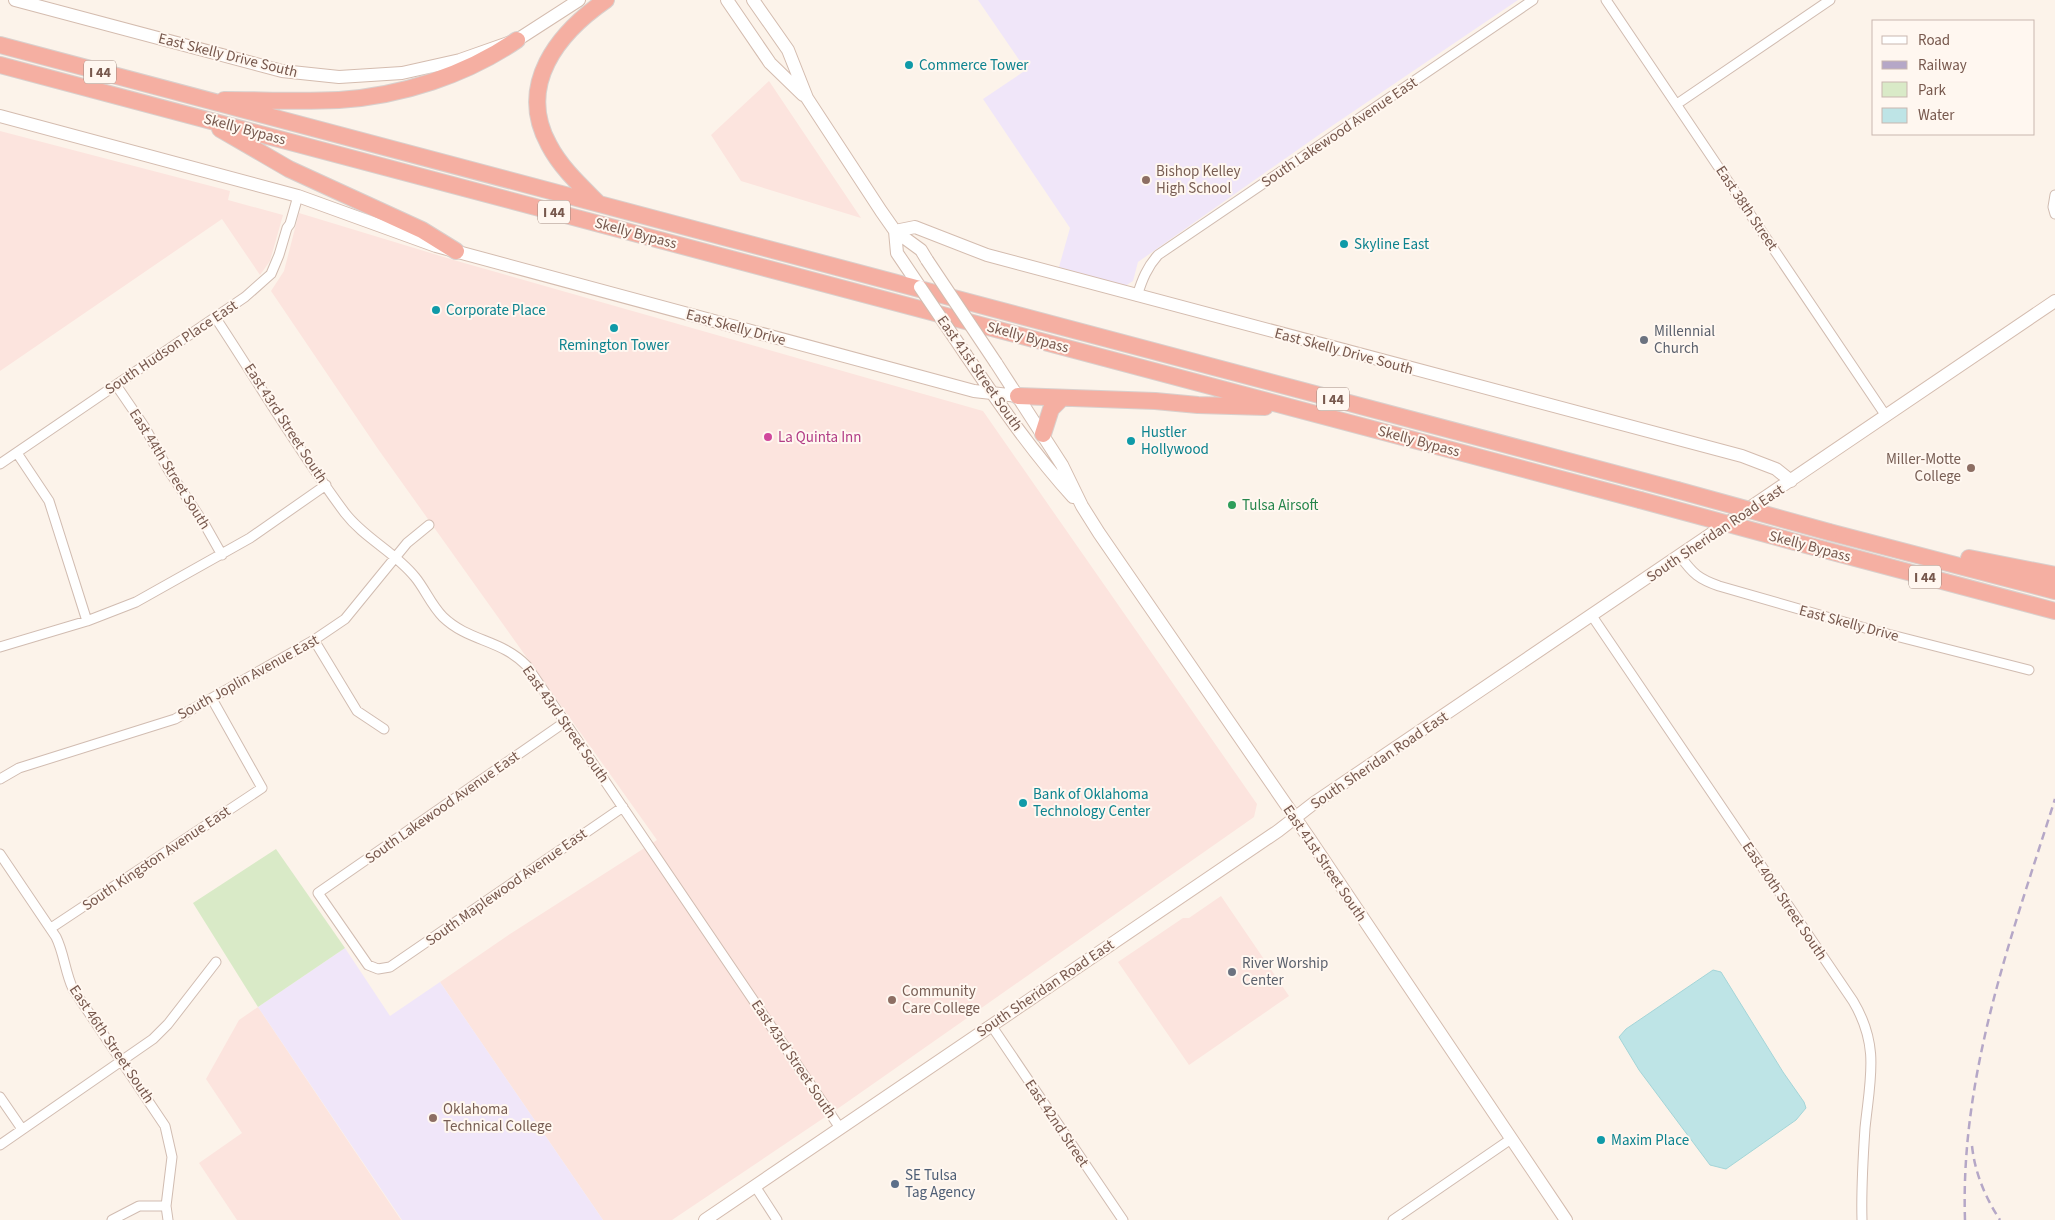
<svg xmlns="http://www.w3.org/2000/svg" width="2055" height="1220" font-family="'Source Sans 3',sans-serif">
	<style>
		.commercial { fill: #fce4de }
		.education { fill: #f0e6f9 }
		.green { fill: #d9eac7 }
		.water { fill: #bee4e6; stroke: #a4d5d8 }
		.lines { fill: none; stroke-linecap: round; stroke-linejoin: round }
		.street-casing { stroke: #d1bcb1; stroke-width: 11 }
		.secondary-casing { stroke: #d4bcaf; stroke-width: 14 }
		.highway-casing { stroke: #d9d0cd; stroke-width: 18 }
		.street { stroke: #fff; stroke-width: 9 }
		.secondary { stroke: #fff; stroke-width: 12 }
		.highway { stroke: #f5afa2; stroke-width: 16 }
		.rail { stroke: #b5a7c7; stroke-width: 2.5; stroke-dasharray: 8 5; stroke-linecap: butt }
		.secondary-bridge-casing { stroke: #d4bcaf; stroke-width: 14; stroke-linecap: butt }
		.highway-bridge-casing { stroke: #d9d0cd; stroke-width: 18; stroke-linecap: butt }
		.secondary-bridge { stroke: #fff; stroke-width: 12 }
		.highway-bridge { stroke: #f5afa2; stroke-width: 16 }
		.culture-dot { fill: #0f9aa8; stroke: #fff7f0; stroke-width: 2 }
		.education-dot { fill: #8d6e63; stroke: #fff7f0; stroke-width: 2 }
		.worship-dot { fill: #6b7280; stroke: #fff7f0; stroke-width: 2 }
		.hotel-dot { fill: #d1479c; stroke: #fff7f0; stroke-width: 2 }
		.leisure-dot { fill: #2e9e5b; stroke: #fff7f0; stroke-width: 2 }
		.service-dot { fill: #5c6f8a; stroke: #fff7f0; stroke-width: 2 }
		.labels { text-anchor: middle; stroke-width: 4; stroke-linejoin: round; paint-order: stroke }
		.shield { fill: #fff7f0; stroke: #a0887e; stroke-width: 1 }
		.shield-label { font-size: 14px; font-weight: bold; fill: #77584d }
		.street-label { font-size: 15px; fill: #77584d; stroke: #fff7f0 }
		.culture-label { font-size: 15px; fill: #0d838f; stroke: #fff7f0; text-anchor: start }
		.education-label { font-size: 15px; fill: #785e54; stroke: #fff7f0; text-anchor: start }
		.worship-label { font-size: 15px; fill: #5b616d; stroke: #fff7f0; text-anchor: start }
		.hotel-label { font-size: 15px; fill: #b23c85; stroke: #fff7f0; text-anchor: start }
		.leisure-label { font-size: 15px; fill: #27864d; stroke: #fff7f0; text-anchor: start }
		.service-label { font-size: 15px; fill: #4e5e75; stroke: #fff7f0; text-anchor: start }
	</style>
	<rect width="100%" height="100%" fill="#fcf3ea"/>
	<path class="commercial" d="M769,81L861,218L741,181L711,135Z
		M0,131L230,191L228,200L283,215L270,261L260,275L222,219L0,371Z
		M299,213L457,261L983,411L1257,804L1254,817L843,1105L672,1220H603L440,982L510,934L657,840L378,449L271,291L284,271Z
		M1221,896L1289,996L1189,1065L1118,962L1183,918H1189Z
		M258,1007L401,1220H237L199,1163L242,1133L206,1079L239,1020Z"/>
	<path class="education" d="M978,0H1518L1323,132L1138,262L1133,281L1125,286L1059,267L1070,228L983,99L1026,70Z
		M345,948L390,1016L440,982L603,1220H402L258,1007Z"/>
	<path class="green" d="M276,849L345,948L258,1007L193,903Z"/>
	<path class="water" d="M1713,970L1721,972L1783,1072L1804,1102L1806,1108L1796,1120L1726,1169L1710,1165L1639,1070L1619,1037L1626,1029Z"/>
	<g class="lines">
		<g class="street-casing">
			<path id="street" d="M1606,0L1886,416
				M1677,104L1830,0
				M2055,195L2053,207L2055,214
				M1137,296C1142,280 1147,267 1158,255L1533,0
				M215,317C258,382 298,450 345,513C364,538 395,552 415,577C425,589 431,605 443,617C469,642 501,639 527,666L840,1128
				M116,385L144,426L169,471L205,525L222,555
				M17,453L49,501L87,621
				M0,464L245,297L271,274L279,255L287,228L290,224L298,196
				M1680,556C1693,574 1699,579 1719,586L1872,630L2029,670
				M1592,616L1853,1001C1880,1046 1870,1079 1865,1128C1863,1158 1861,1189 1862,1220
				M314,640L357,711L384,729
				M0,647L87,621L136,602L250,538L326,485
				M565,722L318,893L368,965L378,969L390,967L623,807
				M0,779L19,768L175,719L314,640L345,619L407,543L429,525
				M0,854L56,937C64,953 65,972 73,989L165,1126L172,1157L166,1206L168,1220
				M51,928L262,788L212,699
				M991,1025L1123,1220
				M0,1097L22,1129
				M0,1145L153,1039L168,1024L216,962
				M755,1186L777,1220
				M112,1220L139,1206H166
				M1393,1220L1511,1139"/>
		</g>
		<g class="secondary-casing">
			<path id="secondary" d="M15,0L282,71L339,77L402,73L460,60L517,40L579,0
				M727,0L770,63L803,95
				M753,0L788,50L807,98L881,211L895,231L921,250L927,260
				M0,116L298,196L436,246L974,391L1018,396
				M895,231L915,227L987,255L1742,456L1776,469L1791,481
				M895,231L897,253L920,287
				M966,355C1000,405 1033,453 1073,497
				M996,363L1062,465L1082,506L1099,533L1309,838L1566,1220
				M705,1220L1278,831L1314,803L2055,301"/>
		</g>
		<g class="highway-casing">
			<path id="highway" d="M0,45L1677,490
				M0,65L1640,500
				M224,100C262,100 301,102 339,100C401,96 466,75 517,40
				M220,129L289,169L422,230L456,251
				M599,204C581,186 561,168 549,145C516,85 558,33 606,0
				M1018,396L1155,401L1198,405L1265,407
				M1043,434L1051,409L1062,398
				M1829,532L2055,591
				M1795,542L2055,611
				M1969,558L2055,575"/>
		</g>
		<use href="#street" class="street"/>
		<use href="#secondary" class="secondary"/>
		<use href="#highway" class="highway"/>
		<path class="rail" d="M1972,1146C1975,1173 1985,1197 2000,1220
			M1965,1220C1960,1074 2012,935 2055,799"/>
		<g class="secondary-bridge-casing">
			<path id="secondary-bridge" d="M927,260L996,363
				M920,287L966,355"/>
		</g>
		<g class="highway-bridge-casing">
			<path id="highway-bridge" d="M1677,490L1829,532
				M1640,500L1795,542"/>
		</g>
		<use href="#secondary-bridge" class="secondary-bridge"/>
		<use href="#highway-bridge" class="highway-bridge"/>
	</g>
	<g class="culture-dot">
		<circle cx="909" cy="65" r="5"/>
		<circle cx="1344" cy="244" r="5"/>
		<circle cx="436" cy="310" r="5"/>
		<circle cx="614" cy="328" r="5"/>
		<circle cx="1131" cy="441" r="5"/>
		<circle cx="1023" cy="803" r="5"/>
		<circle cx="1601" cy="1140" r="5"/>
	</g>
	<g class="education-dot">
		<circle cx="1146" cy="180" r="5"/>
		<circle cx="1971" cy="468" r="5"/>
		<circle cx="892" cy="1000" r="5"/>
		<circle cx="433" cy="1118" r="5"/>
	</g>
	<g class="worship-dot">
		<circle cx="1644" cy="340" r="5"/>
		<circle cx="1232" cy="972" r="5"/>
	</g>
	<circle class="hotel-dot" cx="768" cy="437" r="5"/>
	<circle class="leisure-dot" cx="1232" cy="505" r="5"/>
	<circle class="service-dot" cx="895" cy="1184" r="5"/>
	<g class="labels">
		<g class="shield">
			<rect x="84" y="60.5" width="32" height="23" rx="4"/>
			<rect x="538" y="200.5" width="32" height="23" rx="4"/>
			<rect x="1317" y="387.5" width="32" height="23" rx="4"/>
			<rect x="1909" y="565.5" width="32" height="23" rx="4"/>
		</g>
		<g class="shield-label">
			<text x="100" y="77">I 44</text>
			<text x="554" y="217">I 44</text>
			<text x="1333" y="404">I 44</text>
			<text x="1925" y="582">I 44</text>
		</g>
		<g class="street-label">
			<text transform="translate(228 55) rotate(14)" y="5">East Skelly Drive South</text>
			<text transform="translate(245 129) rotate(15)" y="5">Skelly Bypass</text>
			<text transform="translate(1339 132) rotate(-34)" y="5">South Lakewood Avenue East</text>
			<text transform="translate(1747 208) rotate(56)" y="5">East 38th Street</text>
			<text transform="translate(636 233) rotate(15)" y="5">Skelly Bypass</text>
			<text transform="translate(736 327) rotate(15)" y="5">East Skelly Drive</text>
			<text transform="translate(1028 337) rotate(15)" y="5">Skelly Bypass</text>
			<text transform="translate(171 347) rotate(-34)" y="5">South Hudson Place East</text>
			<text transform="translate(1344 351) rotate(15)" y="5">East Skelly Drive South</text>
			<text transform="translate(980 373) rotate(55)" y="5">East 41st Street South</text>
			<text transform="translate(286 423) rotate(57)" y="5">East 43rd Street South</text>
			<text transform="translate(1419 441) rotate(15)" y="5">Skelly Bypass</text>
			<text transform="translate(170 469) rotate(58)" y="5">East 44th Street South</text>
			<text transform="translate(1715 533) rotate(-34)" y="5">South Sheridan Road East</text>
			<text transform="translate(1810 546) rotate(15)" y="5">Skelly Bypass</text>
			<text transform="translate(1849 623) rotate(15)" y="5">East Skelly Drive</text>
			<text transform="translate(248 677) rotate(-29)" y="5">South Joplin Avenue East</text>
			<text transform="translate(566 724) rotate(55)" y="5">East 43rd Street South</text>
			<text transform="translate(1379 760) rotate(-34)" y="5">South Sheridan Road East</text>
			<text transform="translate(442 807) rotate(-35)" y="5">South Lakewood Avenue East</text>
			<text transform="translate(156 858) rotate(-34)" y="5">South Kingston Avenue East</text>
			<text transform="translate(1325 863) rotate(56)" y="5">East 41st Street South</text>
			<text transform="translate(506 887) rotate(-35)" y="5">South Maplewood Avenue East</text>
			<text transform="translate(1785 901) rotate(56)" y="5">East 40th Street South</text>
			<text transform="translate(1045 988) rotate(-34)" y="5">South Sheridan Road East</text>
			<text transform="translate(112 1044) rotate(56)" y="5">East 46th Street South</text>
			<text transform="translate(794 1059) rotate(56)" y="5">East 43rd Street South</text>
			<text transform="translate(1057 1123) rotate(56)" y="5">East 42nd Street</text>
		</g>
		<g class="culture-label">
			<text x="919" y="70">Commerce Tower</text>
			<text x="1354" y="249">Skyline East</text>
			<text x="446" y="315">Corporate Place</text>
			<text x="614" y="350" text-anchor="middle">Remington Tower</text>
			<text x="1141" y="437">Hustler<tspan x="1141" dy="17">Hollywood</tspan></text>
			<text x="1033" y="799">Bank of Oklahoma<tspan x="1033" dy="17">Technology Center</tspan></text>
			<text x="1611" y="1145">Maxim Place</text>
		</g>
		<g class="education-label">
			<text x="1156" y="176">Bishop Kelley<tspan x="1156" dy="17">High School</tspan></text>
			<text x="1961" y="464" text-anchor="end">Miller-Motte<tspan x="1961" dy="17">College</tspan></text>
			<text x="902" y="996">Community<tspan x="902" dy="17">Care College</tspan></text>
			<text x="443" y="1114">Oklahoma<tspan x="443" dy="17">Technical College</tspan></text>
		</g>
		<g class="worship-label">
			<text x="1654" y="336">Millennial<tspan x="1654" dy="17">Church</tspan></text>
			<text x="1242" y="968">River Worship<tspan x="1242" dy="17">Center</tspan></text>
		</g>
		<g class="hotel-label">
			<text x="778" y="442">La Quinta Inn</text>
		</g>
		<g class="leisure-label">
			<text x="1242" y="510">Tulsa Airsoft</text>
		</g>
		<g class="service-label">
			<text x="905" y="1180">SE Tulsa<tspan x="905" dy="17">Tag Agency</tspan></text>
		</g>
	</g>
	<rect x="1872" y="20" width="162" height="115" fill="#fff7f0" stroke="#c9b7af"/>
	<rect x="1882" y="36" width="25" height="8" fill="#ffffff" stroke="#c9b7af"/>
	<text x="1918" y="45" font-size="15" fill="#77584d">Road</text>
	<rect x="1882" y="61" width="25" height="8" fill="#b5a7c7" stroke="#c9b7af"/>
	<text x="1918" y="70" font-size="15" fill="#77584d">Railway</text>
	<rect x="1882" y="82" width="25" height="15" fill="#d9eac7" stroke="#c9b7af"/>
	<text x="1918" y="95" font-size="15" fill="#77584d">Park</text>
	<rect x="1882" y="108" width="25" height="15" fill="#bee4e6" stroke="#c9b7af"/>
	<text x="1918" y="120" font-size="15" fill="#77584d">Water</text>
</svg>
